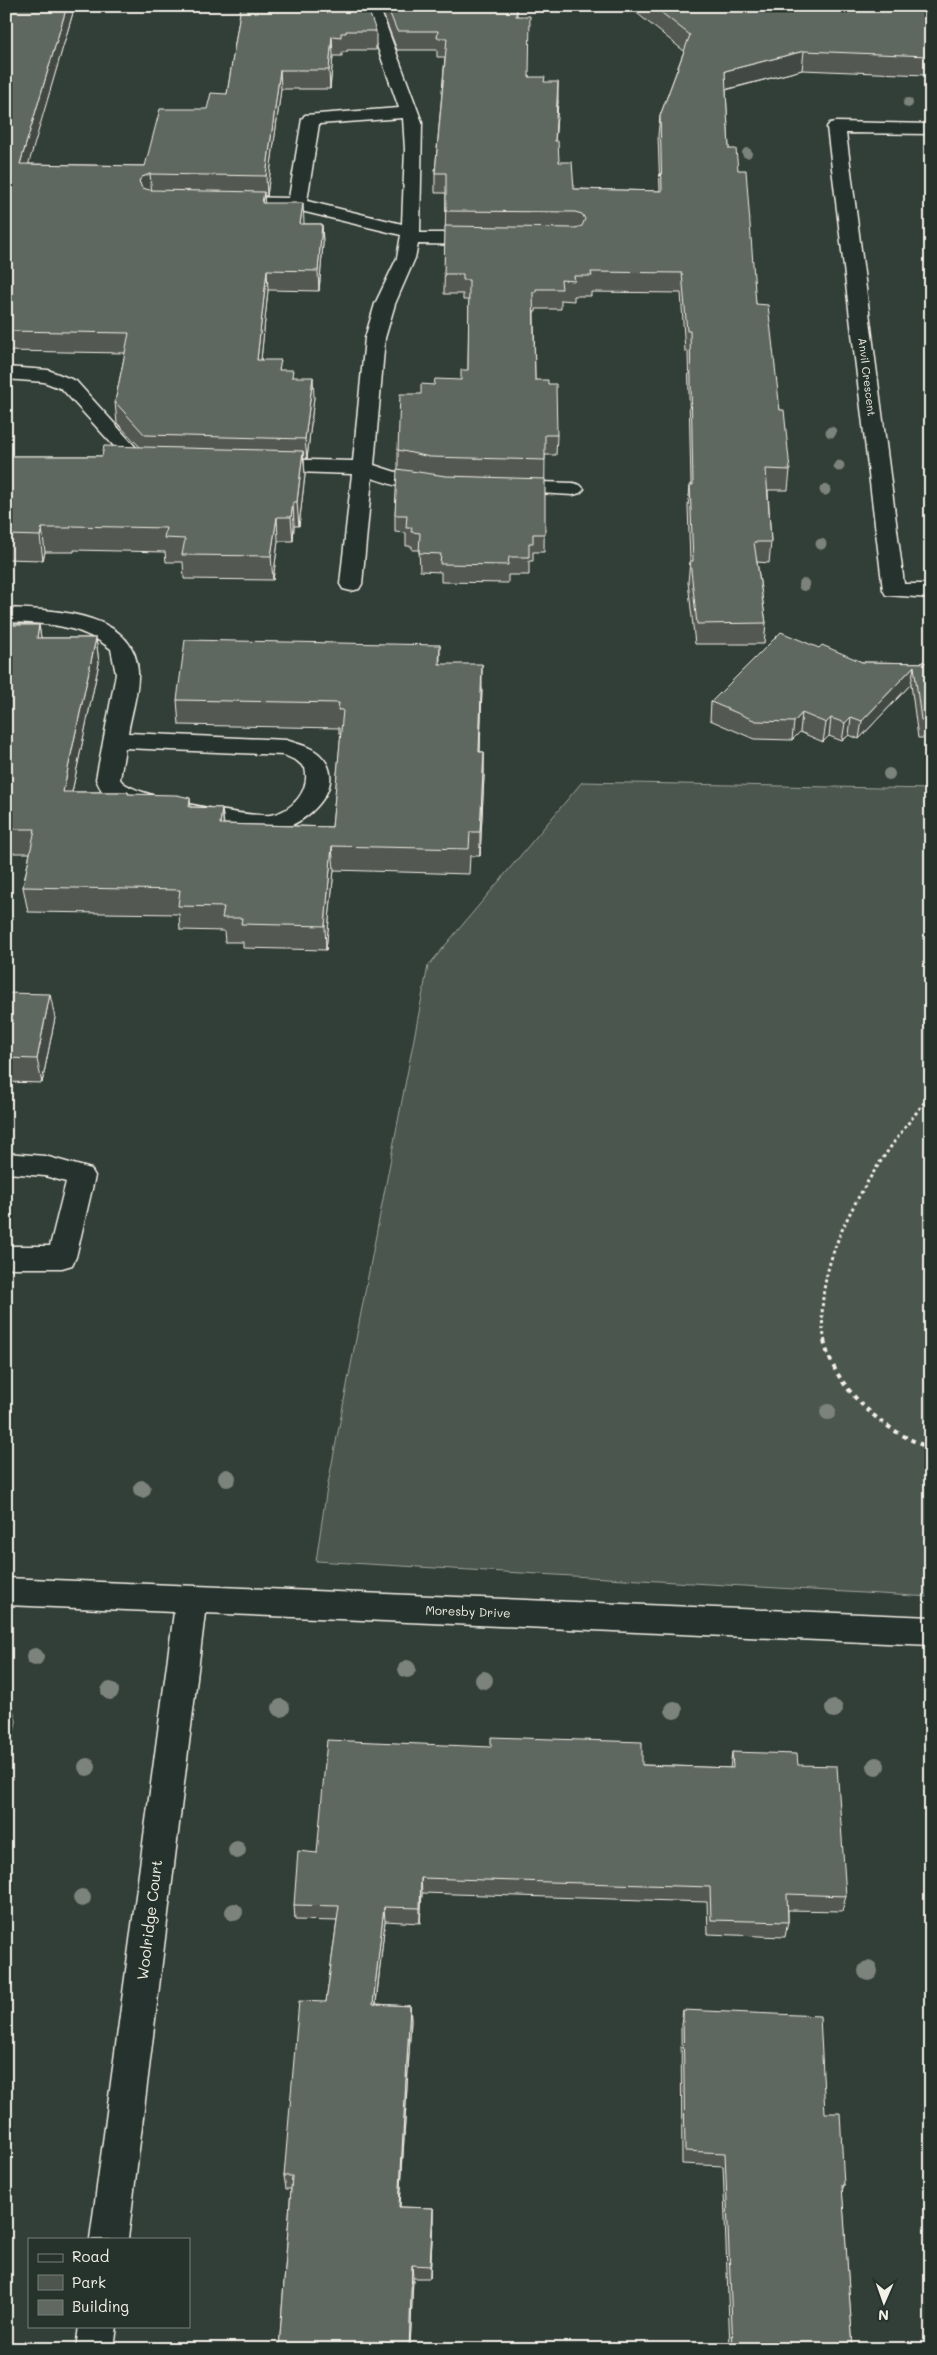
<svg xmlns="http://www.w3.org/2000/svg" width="937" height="2355" font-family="Mali,sans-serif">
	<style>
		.green { fill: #4c564f; stroke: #a0a49c }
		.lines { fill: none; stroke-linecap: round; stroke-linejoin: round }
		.lane-casing { stroke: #f4f1e8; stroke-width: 3 }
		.street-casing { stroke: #f4f1e8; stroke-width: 3 }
		.path-far1 { stroke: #f4f1e8; stroke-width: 3; stroke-dasharray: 3 3; stroke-linecap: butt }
		.path { stroke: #f4f1e8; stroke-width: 4; stroke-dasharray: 4.5 4.5; stroke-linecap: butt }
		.lane { fill: #26332d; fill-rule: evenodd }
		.street { fill: #26332d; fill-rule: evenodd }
		.tree { fill: #7c837b }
		.wall { fill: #525953; stroke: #f4f1e8 }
		.shaded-wall { fill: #424944; stroke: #f4f1e8 }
		.building { fill: #5f6861; stroke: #f4f1e8 }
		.labels { text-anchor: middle; stroke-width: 5; stroke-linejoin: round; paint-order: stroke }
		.far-street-label { font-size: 11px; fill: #f4f1e8; stroke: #26332d }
		.street-label { font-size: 12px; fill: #f4f1e8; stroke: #26332d }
		.near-street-label { font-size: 15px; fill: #f4f1e8; stroke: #26332d }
	</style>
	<rect width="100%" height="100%" fill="#323e38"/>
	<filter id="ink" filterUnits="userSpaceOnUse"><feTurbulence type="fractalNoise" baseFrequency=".02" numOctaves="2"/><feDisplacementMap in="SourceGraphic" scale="10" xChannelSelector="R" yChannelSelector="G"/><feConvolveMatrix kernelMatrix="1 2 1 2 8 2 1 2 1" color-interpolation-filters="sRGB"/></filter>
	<g filter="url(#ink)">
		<path class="green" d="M582,782L931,789V1597L316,1561L326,1494L428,966Z"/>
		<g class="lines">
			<g class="lane-casing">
				<path id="lane" d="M363,6H379L422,122L420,233H482L489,235L491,239L489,243L482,245L418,244L415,258L395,304L385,338L374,465L405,475L441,481L445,485L441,489C420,495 393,485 372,478L362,584L359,589L351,591L343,589L340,584L352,474L268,471L261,469L258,465L261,461L268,459L353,461L365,338L375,304L397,258L401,235L297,210L226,209L219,207L217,203L219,199L226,197L289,198L302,119L305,115L399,108ZM403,118L405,149L402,224L307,201L319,124Z
					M6,367L48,370L76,381L149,462L146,466L139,468L132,466L62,389L44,382L6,379Z
					M507,481L573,483L580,485L584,489L580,493L573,495L500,491L496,487L500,483Z
					M6,608C51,610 136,611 138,672C139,691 131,714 128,733L286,740C298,744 312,747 320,755C348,782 313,818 287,827C281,829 274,831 268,831C245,832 122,809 106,795C101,791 98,784 96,779L116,674L111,649C80,624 44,623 6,622ZM125,748L284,755L297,761L305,768C311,790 292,812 270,815C250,818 127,796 120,779Z
					M6,1153L45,1156L91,1169L95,1176L76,1257L72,1265L62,1268H6V1246H50L66,1182L45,1176L6,1173Z"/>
			</g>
			<g class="street-casing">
				<path id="street" d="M836,122L931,124V134L846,133L904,584H931V598L886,595L883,590L827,127L830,123Z
					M6,1578L931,1617V1645L205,1613L128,2239H90L174,1612L6,1605Z
					M79,2326H117L114,2349H76Z"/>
			</g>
			<path class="path-far1" d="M825,1342C807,1254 880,1158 931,1094"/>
			<path class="path" d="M824,1341C835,1389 885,1433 931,1448"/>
			<use href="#lane" class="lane"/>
			<use href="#street" class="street"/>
		</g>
		<g class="tree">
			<circle cx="908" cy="103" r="5"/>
			<circle cx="747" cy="153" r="5"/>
			<circle cx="831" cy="432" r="5.5"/>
			<circle cx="839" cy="466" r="5.5"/>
			<circle cx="825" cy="490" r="5.5"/>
			<circle cx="821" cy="544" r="5.5"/>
			<circle cx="804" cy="585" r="6"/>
			<circle cx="889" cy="774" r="6"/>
			<circle cx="828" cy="1412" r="8"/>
			<circle cx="227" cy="1478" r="9"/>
			<circle cx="142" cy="1489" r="9"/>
			<circle cx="35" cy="1657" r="9"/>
			<circle cx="407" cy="1669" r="9"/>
			<circle cx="484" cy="1680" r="9"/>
			<circle cx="110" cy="1691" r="9"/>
			<circle cx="281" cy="1708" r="9"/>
			<circle cx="834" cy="1709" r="9"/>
			<circle cx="674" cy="1710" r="9"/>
			<circle cx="876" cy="1766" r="9"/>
			<circle cx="87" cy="1767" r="9"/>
			<circle cx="237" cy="1850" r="9"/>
			<circle cx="82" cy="1898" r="9"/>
			<circle cx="234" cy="1912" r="9"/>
			<circle cx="868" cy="1971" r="10"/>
		</g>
		<path class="wall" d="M6,6H75L28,164L145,166L207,109L227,94L241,6L376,31V50H347V52H342V56H333L330,89H281L267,196H264V203L303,224H322L323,244L319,291L268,290L261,360L293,377L314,397L307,459H304L305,475L299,526H294L293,541H278L273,580L184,579L183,562H166L165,552L74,550V552H45L43,560L6,559V456H102L140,447L117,423L115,402L125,353L6,351Z
			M380,6H517V16L529,77L544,82L558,101L555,141L559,162L574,189L660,191L658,135L660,116L684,51L628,6H931V114L926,75L802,70L726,90L729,149L738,170L756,304L780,410L790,470L788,490H768L771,542L769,563L757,562L766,623L764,644H695L688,582L690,561L688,506L690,485H691L688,351H685L681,293L591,292V296H574V301L561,300V309H536V312H534L535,380L557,435L556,455H545L544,552H533V561H529V575H508V583L441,582V572L420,571L419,550H412V546H406V533L395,532V515L398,469V450L421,394L434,385L461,380L468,370L469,300H463V294H444L446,193H435V173L445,57H437V50H397Z
			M931,158V178L929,169Z
			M6,625H39L41,638H96L99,663L72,792H128V794L190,798L191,807L222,808L224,824L332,827L341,734H339V728L179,725L177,700L440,645V664L482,688L480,752H484V776L480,856H470L469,874L334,870L326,950L243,948V942H225L224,931L180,930L179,914L28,912L23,887L30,853H6Z
			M819,648L862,662L931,663V738H918L911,684L859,739L849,735L842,741L829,736L823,742L800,732L792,740L754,739L710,720L711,702Z
			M6,993L55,1018L42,1083L6,1082Z
			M732,1752L798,1765L846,1896L842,1911L788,1910V1922L785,1937L708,1934L707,1902L422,1893L420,1923L385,1921L376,2004L410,2006L411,2020L400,2207L433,2208V2221L430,2278H413L410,2349H279L291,2189H286L284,2176L326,2002L337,1921L295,1920L294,1905L317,1853L642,1765L730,1768Z
			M683,2010L825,2113L844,2185L842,2191L853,2349H730L723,2166L682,2164L681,2024Z"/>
		<path class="shaded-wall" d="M67,6H75L23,183L20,164Z
			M332,36L333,56L330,89L329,70Z
			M804,51L802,70L724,90L725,71Z
			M280,70L281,89L267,196L266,176Z
			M558,82V101L554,160L555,141Z
			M150,174L152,194L144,196L139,181L142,177Z
			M264,192L265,211L262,203Z
			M303,203L304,223L301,244L300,224Z
			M322,224L323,244L319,291L318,271Z
			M267,270L268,290L259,380L257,360Z
			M313,377L314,397L307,459L305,439Z
			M303,451L305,475L299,526L297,502Z
			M293,502L294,526L293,541L291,517Z
			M277,517L278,541L273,580L271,556Z
			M42,528L45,552L43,560L40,536Z
			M39,625L43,650L37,638Z
			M96,638L99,663L67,816L63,792Z
			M482,664V688L479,776V752Z
			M914,666L911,684L859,739L862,721Z
			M802,713L800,732L792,740L794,722Z
			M851,717L849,735L842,741L845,723Z
			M831,718L829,736L823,742L826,723Z
			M484,752V776L480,856V832Z
			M222,808L224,832L220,824Z
			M332,846L334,870L326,950L325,926Z
			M50,994L55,1018L42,1083L37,1059Z
			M12,1705L16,1721L6,1785V1741Z
			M421,1878L422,1893L420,1923V1908Z
			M384,1907L385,1921L374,2019L373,2004Z
			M410,2006L411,2020L399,2220V2207Z
			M433,2208V2221L430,2278V2266Z
			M412,2265L413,2278L410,2349H409Z"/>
		<path class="building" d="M6,6H67L20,164L145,166L160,109H207L211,93L227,94L241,6H367L376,31H346V33H341V37L332,36L329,70H280L266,176L150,174L142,177L139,181L142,188L150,190L264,192L262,203H303L300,224H322L318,271L267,270L257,360H281L279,370H293L292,377H313L305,439L145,435L115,402L129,333L6,331Z
			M387,6H517L516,16H530L529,77H545L544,82H558L555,141H558L559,162H572L574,189L662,191L660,116L690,35L653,6H931V75L928,56L804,51L725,71L729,149H736L738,170H746L756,304L768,305L780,410H784L790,470L766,469L771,542H754L766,623L697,624L690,561H693L690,485H693L690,331H687L682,273L591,272L592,276H574L575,281L561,280L562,289H536V292H533L535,380H548V384H556L557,435H545V460L430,457L398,450L400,394H421V384L434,385L435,379L461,380V370H468L469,280H463V274H444L445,226L575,228L582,226L585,219L582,214L575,212L446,211V173H435L447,38H437L438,31H397Z
			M104,446L303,451L297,502H293L291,517H277L271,556L182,555L185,539L164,538L166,528L71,526V528H42L40,536L6,535V456H102Z
			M397,469L446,476L545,479V534H533V543H529V557H509L508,565L440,564L441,554L419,553L420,533L411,532L412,528H406L407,515H395Z
			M6,625H39L37,638H96L63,792H128V794L177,795L190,798L189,807L222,808L220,824L332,827L343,710H338L339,703L177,700L185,640L440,645L439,664H482L479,752H484L480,832H470L469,849L332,846L325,926L241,924L242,918H222L224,907L178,906L180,890L23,887L35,829H6Z
			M781,632L819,648L822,645L862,662L931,663V720H921L914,666L862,721L851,717L845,723L831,718L826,723L802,713L794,722L756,721L711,702Z
			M6,993L50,994L37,1059L6,1058Z
			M6,1705H12L6,1741Z
			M491,1737L642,1742V1765L733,1768L732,1752L797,1754L798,1765L837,1766L846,1896L787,1894L788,1922L711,1920L710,1887L421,1878L420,1908L384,1907L373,2004L410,2006L399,2207L433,2208L430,2266L412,2265L409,2349H279L292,2176H284L299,2001L326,2002L339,1906L294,1905L298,1851L317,1853L327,1740L491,1747Z
			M683,2010L820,2016L825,2113H840L844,2185H842L853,2349H733L725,2153L685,2151Z"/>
	</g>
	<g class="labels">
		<g class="far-street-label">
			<text transform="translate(867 377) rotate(83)" y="4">Anvil Crescent</text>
		</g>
		<g class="street-label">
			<text transform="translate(468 1612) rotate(2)" y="4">Moresby Drive</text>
		</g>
		<g class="near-street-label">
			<text transform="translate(150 1920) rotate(-83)" y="5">Woolridge Court</text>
		</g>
	</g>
	<rect width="937" height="2355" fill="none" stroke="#26332d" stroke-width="25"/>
	<rect x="12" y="12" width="912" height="2330" fill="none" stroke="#f4f1e8" stroke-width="2" filter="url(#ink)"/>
	<rect x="28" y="2238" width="162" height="90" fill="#26332d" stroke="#787f78"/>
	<rect x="38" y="2254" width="25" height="8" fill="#26332d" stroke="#787f78"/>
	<text x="72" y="2262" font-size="15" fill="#f4f1e8">Road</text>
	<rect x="38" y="2275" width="25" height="15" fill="#4c564f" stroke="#787f78"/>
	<text x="72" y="2288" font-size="15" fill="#f4f1e8">Park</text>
	<rect x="38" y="2300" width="25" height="15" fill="#5f6861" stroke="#787f78"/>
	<text x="72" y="2312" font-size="15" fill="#f4f1e8">Building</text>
	<g transform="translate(884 2302) rotate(182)" stroke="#26332d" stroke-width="4" paint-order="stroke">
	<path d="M0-4L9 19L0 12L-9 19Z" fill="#f4f1e8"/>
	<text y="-8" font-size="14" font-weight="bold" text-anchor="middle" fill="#f4f1e8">N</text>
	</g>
</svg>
